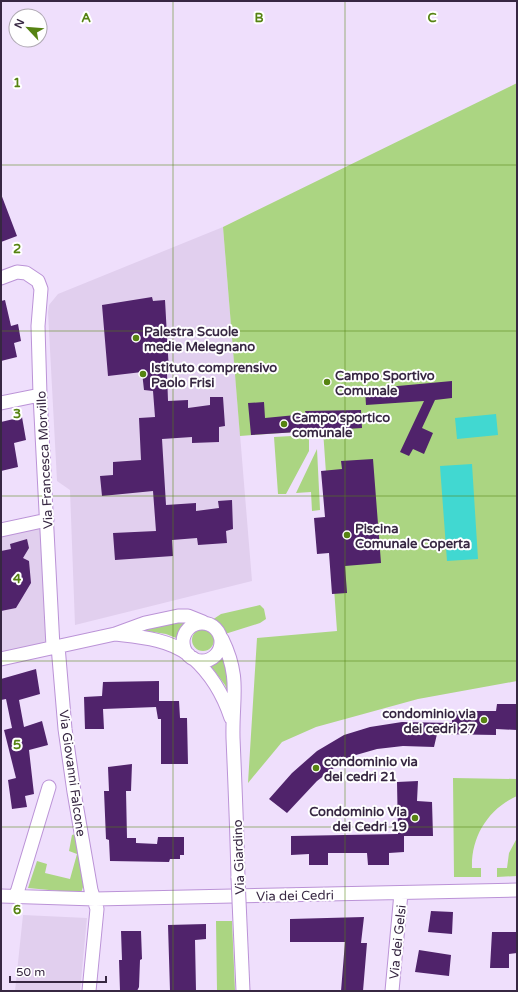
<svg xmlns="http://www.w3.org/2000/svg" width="518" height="992" font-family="'Varela Round',sans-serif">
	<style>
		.built { fill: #e1cfee }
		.green { fill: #abd582 }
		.water { fill: #41d8d1 }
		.building { fill: #50236b }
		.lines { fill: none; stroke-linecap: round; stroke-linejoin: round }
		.minor-casing { stroke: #bb93d7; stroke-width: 15 }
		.minor { stroke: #fff; stroke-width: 13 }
		.minor-bridge-casing { stroke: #bb93d7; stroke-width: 15; stroke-linecap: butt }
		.minor-bridge { stroke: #fff; stroke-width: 13 }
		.grid { fill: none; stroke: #568312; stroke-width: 1; stroke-opacity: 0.55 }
		.poi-dot { fill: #568312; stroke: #fff; stroke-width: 1.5 }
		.labels { text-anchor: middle; stroke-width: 4; stroke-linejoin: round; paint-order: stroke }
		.poi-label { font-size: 13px; font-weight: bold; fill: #372742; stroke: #fff; text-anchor: start }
		.street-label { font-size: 13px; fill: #372742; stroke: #fff }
		.grid-label { font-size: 13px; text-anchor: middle; font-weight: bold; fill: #568312; stroke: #fff; stroke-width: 4; stroke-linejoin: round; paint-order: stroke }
	</style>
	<rect width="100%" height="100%" fill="#efdffc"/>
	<path class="built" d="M223,227L252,581L75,625L70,490L57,481L48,312L49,305L58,294Z
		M44,524L49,645L1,655V534Z
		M23,915L87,918L80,991H15Z"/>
	<path class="green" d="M517,83V681L418,699L316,727L282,742L248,783L257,638L337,631L323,430L240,436L223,227Z
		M309,435V451L286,494H278L274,437Z
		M317,449L320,510L312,511L311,492L296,493Z
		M260,605L264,609L266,619L260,623L225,634L218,625L212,620L221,614Z
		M179,622L186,624L179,639L166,634L140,630Z
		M192 640a11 11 0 1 1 22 0a11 11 0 1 1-22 0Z
		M225,653L231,700L225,685L210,665Z
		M453,778L517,779V796C488,809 471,837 472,868H481V877H454Z
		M75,834L77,835L84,884L81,893L28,888L37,861L47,864L45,873L70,879L77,854L69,851L72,835Z
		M517,838V876L497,877V868H507L509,853Z
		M216,921H232L235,991H217Z"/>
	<path class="water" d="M496,414L498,435L457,439L455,418Z
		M472,464L478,559L447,561L440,466Z"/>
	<path class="building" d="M1,194L17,236L1,242Z
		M152,297L153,301L165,300L169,372L167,373L168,401L188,400V408L210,405V397H223L225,426L219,427V442L192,443V437L162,439L166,505L196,503V511L219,508L218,501L232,500L233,529L226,531L227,543L198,545L197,538L172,540L173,556L115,560L113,533L156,531L153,491L102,496L100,476L113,475V462L141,460L139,418L155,417L153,391L144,390L142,372L108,376L102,305Z
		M5,300L11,326L18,324L21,341L14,343L17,357L1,361V301Z
		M452,381V398L435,400L422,428L433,433L424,454L413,449L409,456L400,452L424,401L366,405L365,389Z
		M264,402L265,418L306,414L305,411L361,410L362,428L251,435L248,403Z
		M22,417L26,440L14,443L18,467L1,471V422Z
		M373,459L381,563L345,566L347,593L332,594L329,553L317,554L314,518L325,517L321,471L342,469L341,461Z
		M27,539L29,548L23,558L29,561L31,583L16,608L1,611V551L11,549L10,544Z
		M36,669L40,694L19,700L24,727L42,721L48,745L29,750L34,794L25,796L27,807L12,809L8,780L16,778L4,730L12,728L6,699L1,700V679Z
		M159,681V701H179L180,718H187L188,764H161V719H158L156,707L103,709L104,729H85L84,697L102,696L103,682Z
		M497,704H517V730L496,729V735L437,734L434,747L403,746L377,749L356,755L339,764L317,781L287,813L269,799L292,773L317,751L344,735L370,727L402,722L452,723V711H496Z
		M132,764L131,791H126L127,838H136V843L157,844L158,837H184V855H180V859H170L169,862L110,861L109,840L106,839L104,791H109L108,767Z
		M418,781L417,801L432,802L433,836H404V852L389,853V865H368L367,853H328V865H309V854L291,855V836L398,834L397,782Z
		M431,911L453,912L452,934L428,932Z
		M364,917L361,943H367L363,991H341L345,942H290V919Z
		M206,924V939L195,940L196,991H170L168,925Z
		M121,931H141L142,959L140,960L139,987L137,991H120L119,960H122Z
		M492,932H517V953L509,954V968H490Z
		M419,950L451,955L449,976L415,972Z"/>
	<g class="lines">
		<g class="minor-casing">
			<path id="minor" d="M1,278L17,272L26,273L38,281L41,289L38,326L40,395L53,647
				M1,403L40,395
				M1,530L47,520
				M183 642a19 19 0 1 1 38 0a19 19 0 1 1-38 0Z
				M115,634C140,637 169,639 189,655
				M222,639C241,678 232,697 233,738C235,784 237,831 238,878
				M58,646L65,729L74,792L91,890L97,909L89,991
				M193,658C212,675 223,694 231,718
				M1,659L115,634L145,623L178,616H188L203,622
				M1,896L95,899L517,890
				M16,896L49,787
				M392,991L401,893"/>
		</g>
		<use href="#minor" class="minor"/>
		<g class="minor-bridge-casing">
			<path id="minor-bridge" d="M238,878L243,991"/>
		</g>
		<use href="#minor-bridge" class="minor-bridge"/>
	</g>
	<path class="grid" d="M173,1V991M345,1V991M1,165H517M1,331H517M1,496H517M1,661H517M1,827H517"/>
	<g class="poi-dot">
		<circle cx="136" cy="338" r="4"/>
		<circle cx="143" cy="374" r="4"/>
		<circle cx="327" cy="382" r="4"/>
		<circle cx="284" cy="424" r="4"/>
		<circle cx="347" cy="535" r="4"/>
		<circle cx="484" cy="720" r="4"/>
		<circle cx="316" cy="768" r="4"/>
		<circle cx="415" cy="818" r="4"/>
	</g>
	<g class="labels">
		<g class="poi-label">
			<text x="144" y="336">Palestra Scuole<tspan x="144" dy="15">medie Melegnano</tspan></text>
			<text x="151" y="372">Istituto comprensivo<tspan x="151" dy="15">Paolo Frisi</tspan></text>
			<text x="335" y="380">Campo Sportivo<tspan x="335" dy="15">Comunale</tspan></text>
			<text x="292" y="422">Campo sportico<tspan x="292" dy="15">comunale</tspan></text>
			<text x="355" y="533">Piscina<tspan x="355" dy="15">Comunale Coperta</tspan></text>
			<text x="476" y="718" text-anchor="end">condominio via<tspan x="476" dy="15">dei cedri 27</tspan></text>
			<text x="324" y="766">condominio via<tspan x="324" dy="15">dei cedri 21</tspan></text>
			<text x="407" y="816" text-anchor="end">Condominio Via<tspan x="407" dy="15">dei Cedri 19</tspan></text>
		</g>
		<g class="street-label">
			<text transform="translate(44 460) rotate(-93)" y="5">Via Francesca Morvillo</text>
			<text transform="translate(73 773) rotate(82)" y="5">Via Giovanni Falcone</text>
			<text transform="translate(238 857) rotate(-92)" y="5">Via Giardino</text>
			<text transform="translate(295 895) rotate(-1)" y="5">Via dei Cedri</text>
			<text transform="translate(397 942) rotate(-84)" y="5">Via dei Gelsi</text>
		</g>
	</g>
	<g class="grid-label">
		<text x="86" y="22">A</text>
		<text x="259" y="22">B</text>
		<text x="432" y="22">C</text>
		<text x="17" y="87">1</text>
		<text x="17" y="253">2</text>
		<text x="17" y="418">3</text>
		<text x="17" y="583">4</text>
		<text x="17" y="749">5</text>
		<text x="17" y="914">6</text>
	</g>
	<rect width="518" height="992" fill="none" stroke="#372742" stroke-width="4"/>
	<g transform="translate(28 28) rotate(296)"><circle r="19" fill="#ffffff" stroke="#afa9b3"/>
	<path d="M0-3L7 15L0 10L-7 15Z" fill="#568312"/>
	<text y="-6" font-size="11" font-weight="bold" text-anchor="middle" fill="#372742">N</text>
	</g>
	<path d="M10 976v6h96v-6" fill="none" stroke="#372742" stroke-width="2"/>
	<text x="16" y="976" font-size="12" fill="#372742" stroke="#ffffff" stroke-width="3" paint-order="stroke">50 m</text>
</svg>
